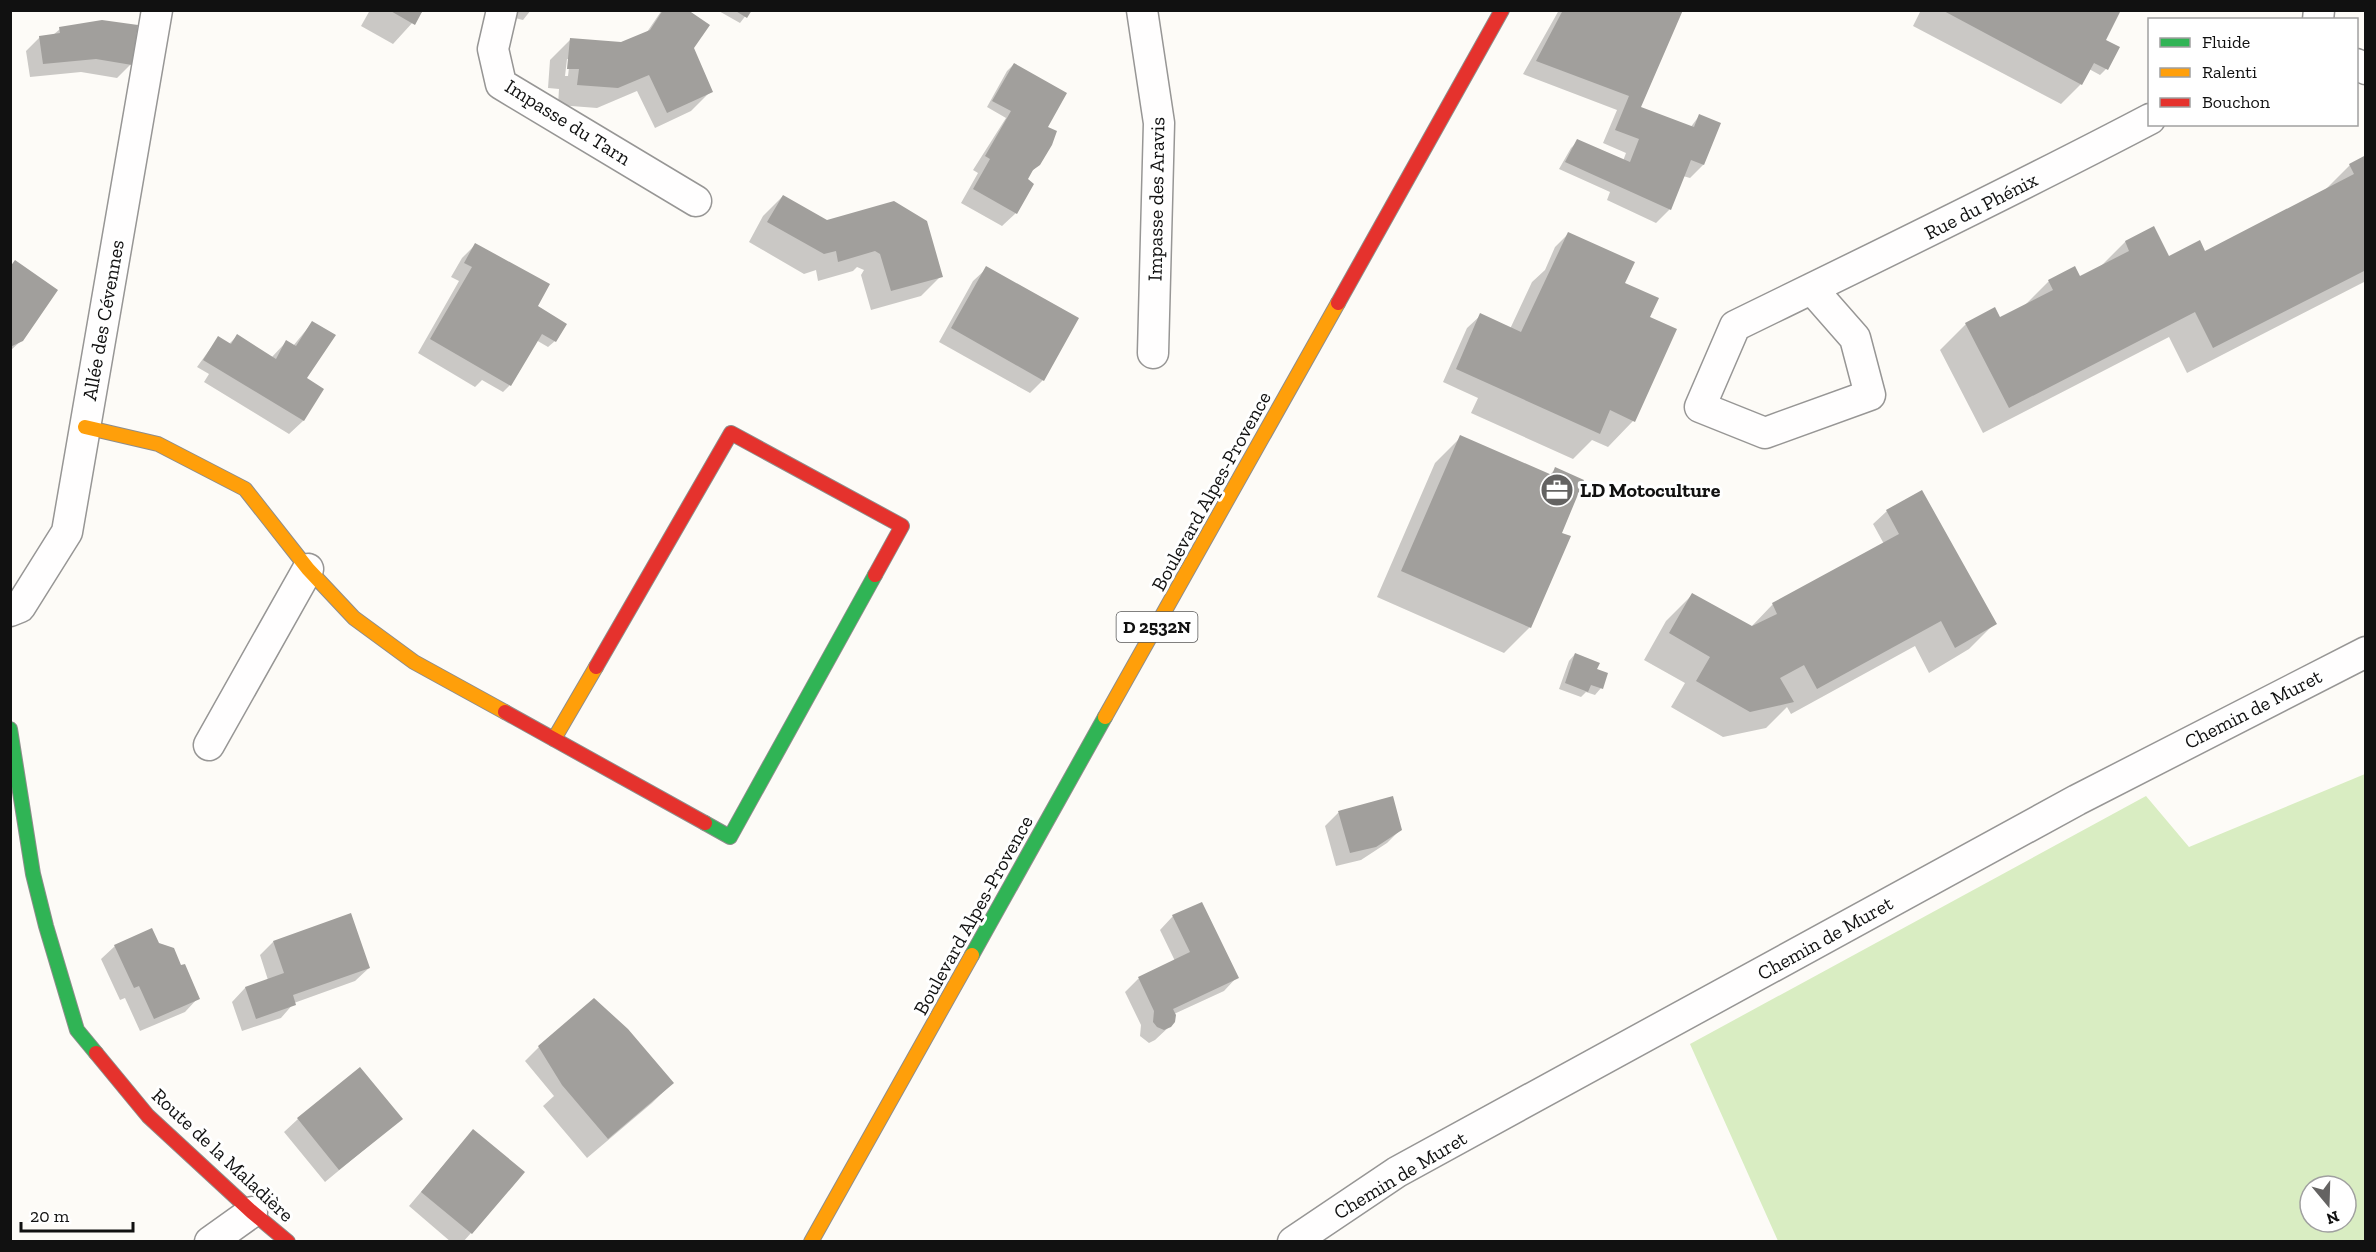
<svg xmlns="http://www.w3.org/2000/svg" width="2376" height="1252" font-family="'Zilla Slab',serif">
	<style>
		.forest { fill: #d9edc2; fill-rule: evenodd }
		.shadow { fill: #0003; fill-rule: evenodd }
		.building { fill: #a19f9c }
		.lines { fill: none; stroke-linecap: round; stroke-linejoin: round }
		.street-casing { stroke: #979695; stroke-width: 33 }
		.fast-casing { stroke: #8e8d8b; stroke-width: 16 }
		.slow-casing { stroke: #8e8d8b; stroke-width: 16 }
		.jam-casing { stroke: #8e8d8b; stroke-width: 16 }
		.street { stroke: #fffefe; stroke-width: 30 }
		.fast { stroke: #30b455; stroke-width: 14 }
		.slow { stroke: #ff9f0a; stroke-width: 14 }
		.jam { stroke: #e5322d; stroke-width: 14 }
		.labels { text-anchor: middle; stroke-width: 6; stroke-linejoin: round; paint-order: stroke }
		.shield { fill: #fff; stroke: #585858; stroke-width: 1.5 }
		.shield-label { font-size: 18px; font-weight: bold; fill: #111 }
		.street-label { font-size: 20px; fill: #111; stroke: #fff }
		.poi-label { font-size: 20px; font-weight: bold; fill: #111; stroke: #fff; text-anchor: start }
	</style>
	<rect width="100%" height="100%" fill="#fdfbf7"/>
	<path class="forest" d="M2365,774V1241H1778L1690,1044L2146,796L2189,847ZM2310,1186H2346V1222H2310Z"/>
	<path class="shadow" d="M370,10H424L393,44L361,26Z
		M508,10H531L523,20L507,16Z
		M662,10H686L692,48L711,91L691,111L655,128L637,91L597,108L558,105L559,89L548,88L550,60L570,40L621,44L647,32ZM567,59H570L568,76H565Z
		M717,10H750L740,23Z
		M1559,10H1682L1639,108L1690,128L1699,116L1703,165L1690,178L1683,176L1670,209L1656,223L1607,200L1610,192L1559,169L1571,148L1578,141L1623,161L1626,153L1603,143L1617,110L1523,74Z
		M1921,10H2120L2104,41L2106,69L2100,75L2089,69L2081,84L2061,104L1913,26Z
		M60,29L131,64L117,78L81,72L30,77L26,51L40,37L53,35Z
		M1014,64L1039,164L1029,174L1016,213L1002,226L961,203L978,173L973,170L1006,118L987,107L1007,71Z
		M2366,157V281L2187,373L2169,337L1983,433L1940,350L1966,324L1999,319L2023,307L2049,281L2080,278L2099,268L2125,242L2153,228L2169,258L2204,253L2324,191L2350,165Z
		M783,196L827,222L941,276L921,296L871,310L861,275L864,270L857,267L853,271L818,281L816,270L804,274L749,242L763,216Z
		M1568,234L1623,284L1648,318L1633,421L1608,447L1592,440L1573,459L1471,413L1478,398L1443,382L1467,328L1481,315L1510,329L1532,282L1545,270L1555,247Z
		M476,244L537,305L555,341L548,347L536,340L510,385L503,392L482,380L475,387L418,353L459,281L451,277L462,258Z
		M10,267L22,340L10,351Z
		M987,268L1043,380L1030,393L939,342L973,281Z
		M312,323L305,379L322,390L303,421L289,434L204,382L209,374L197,367L218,338L229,344L237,336L271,358L286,342L293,346Z
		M1461,437L1549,476L1555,469L1560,533L1530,627L1504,653L1377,597L1435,463Z
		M1887,511L1995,623L1969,649L1929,673L1915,646L1791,714L1787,707L1766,728L1723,737L1671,707L1685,683L1644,660L1666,621L1692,595L1751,627L1773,604L1884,544L1873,524Z
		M1575,654L1595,670L1601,688L1595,695L1586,692L1581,697L1559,689L1569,661Z
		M1392,798L1401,829L1387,843L1361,860L1336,866L1325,826L1338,813Z
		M1173,916L1237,977L1224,991L1174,1014L1170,1026L1155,1040L1149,1043L1140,1036L1141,1025L1125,992L1138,979L1175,961L1160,930Z
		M273,942L369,968L355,981L294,1003L281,1018L242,1031L232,1002L245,988L268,980L260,955Z
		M158,944L180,967L198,998L185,1012L140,1031L125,998L120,1000L101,959L115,946Z
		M544,1042L672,1083L652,1103L587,1158L543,1106L554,1096L525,1061Z
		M298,1119L377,1139L325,1182L284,1132Z
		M453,1154L471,1233L463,1242H451L409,1206Z"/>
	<path class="building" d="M389,10H423L415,25Z
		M663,10H688L710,25L694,48L713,92L667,113L649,75L618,88L577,85L579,69H567L570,38L621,42L650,30Z
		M734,10H752L747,18Z
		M1563,10H1683L1641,107L1694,127L1699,114L1721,123L1704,165L1691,160L1671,210L1565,162L1577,139L1630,162L1639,139L1615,130L1629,96L1536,61Z
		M1942,10H2121L2106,40L2120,47L2108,70L2094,63L2082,85Z
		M102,20L138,25L132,65L96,59L43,64L39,36L60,33L59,27Z
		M1014,63L1067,93L1048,127L1057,131L1052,145L1040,165L1033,170L1028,179L1034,184L1017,214L973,189L990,159L985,156L1011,111L992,101Z
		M2366,155V270L2213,348L2195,312L2009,408L1965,323L1995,307L2000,317L2053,290L2048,280L2075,266L2080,276L2129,251L2125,241L2154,226L2169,256L2200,240L2205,251L2354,174L2349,164Z
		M783,195L827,220L894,201L927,221L943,277L891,291L880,254L875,251L838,262L836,251L824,254L767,222Z
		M1568,232L1635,262L1625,283L1659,298L1650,317L1677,329L1635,422L1610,410L1600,434L1456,369L1480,313L1521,332Z
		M475,243L550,284L538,306L567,324L556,342L542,334L511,386L430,339L472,267L464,263Z
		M15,260L58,290L23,341L10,347V267Z
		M986,266L1079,318L1044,381L951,328Z
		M312,321L336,335L307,378L324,389L304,421L203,360L218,336L231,344L237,334L276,359L286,340L296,346Z
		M1460,435L1552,475L1555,467L1584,480L1562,533L1571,536L1531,628L1401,571Z
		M1922,490L1997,624L1955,648L1941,621L1817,689L1804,665L1780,678L1794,702L1750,712L1696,681L1710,657L1669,633L1692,593L1752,626L1777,614L1772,603L1899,534L1886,510Z
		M1575,653L1600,663L1597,669L1608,673L1603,689L1591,685L1588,692L1565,683Z
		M1393,796L1402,830L1376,847L1350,853L1338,811Z
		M1202,902L1239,978L1173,1009L1176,1015L1175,1022L1171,1027L1164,1030L1157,1027L1153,1022L1154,1011L1138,977L1190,952L1172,915Z
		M351,913L370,968L293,995L296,1005L256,1019L245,987L284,973L273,941Z
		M152,928L159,943L174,948L181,965L185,964L200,999L154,1019L139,986L134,988L114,945Z
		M594,998L628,1029L674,1083L608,1139L562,1085L538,1046Z
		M360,1067L403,1119L339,1170L297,1118Z
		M473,1129L525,1172L472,1234L421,1192Z"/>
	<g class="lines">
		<g class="street-casing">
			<path id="street" d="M502,10L493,49L501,84L696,201
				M1142,10L1159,123L1153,353
				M2318,20L2319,10
				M2356,64L2366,69
				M1812,289L1855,338L1870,395L1765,433L1700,407L1735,326C1874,258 2013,191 2150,119
				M10,611L20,607L67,532L157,10
				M209,745L308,569
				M210,1242L252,1212
				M1293,1242L1397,1172L2077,800L2366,652"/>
		</g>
		<g class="fast-casing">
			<path id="fast" d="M10,729L33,874L46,926L77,1030L96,1053
				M705,823L730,837L875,575
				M972,955L1105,717"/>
		</g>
		<g class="slow-casing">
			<path id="slow" d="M85,427L158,444L245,489L308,569L354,618L414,662L505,712
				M1105,717L1338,303
				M554,739L596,667
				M811,1242L972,955"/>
		</g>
		<g class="jam-casing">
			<path id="jam" d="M1338,303L1502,10
				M596,667L731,433L902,526L875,575
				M505,712L705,823
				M96,1053L148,1116L252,1212L288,1242"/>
		</g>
		<use href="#street" class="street"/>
		<use href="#fast" class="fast"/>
		<use href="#slow" class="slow"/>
		<use href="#jam" class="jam"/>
	</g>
	<defs>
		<g id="office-disc" transform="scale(1.725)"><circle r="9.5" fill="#646362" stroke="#fff"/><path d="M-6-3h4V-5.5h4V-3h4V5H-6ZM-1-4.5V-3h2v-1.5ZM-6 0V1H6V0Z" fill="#fff"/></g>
	</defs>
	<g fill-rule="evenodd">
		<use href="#office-disc" x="1557" y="490"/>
	</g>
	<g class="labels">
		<rect class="shield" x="1116.5" y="612" width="81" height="30" rx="4.5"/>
		<g class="shield-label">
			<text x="1157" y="633">D 2532N</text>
		</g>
		<g class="street-label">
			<text transform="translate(568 122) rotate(32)" y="7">Impasse du Tarn</text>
			<text transform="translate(1156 199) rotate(-89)" y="7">Impasse des Aravis</text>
			<text transform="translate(1981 206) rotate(-27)" y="7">Rue du Phénix</text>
			<text transform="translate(103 320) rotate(-80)" y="7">Allée des Cévennes</text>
			<text transform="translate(1211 491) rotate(-61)" y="7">Boulevard Alpes-Provence</text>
			<text transform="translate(2253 709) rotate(-27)" y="7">Chemin de Muret</text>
			<text transform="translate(973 915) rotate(-61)" y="7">Boulevard Alpes-Provence</text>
			<text transform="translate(1825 938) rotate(-29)" y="7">Chemin de Muret</text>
			<text transform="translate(223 1155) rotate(43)" y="7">Route de la Maladière</text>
			<text transform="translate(1400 1175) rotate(-31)" y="7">Chemin de Muret</text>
		</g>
		<g class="poi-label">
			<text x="1580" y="497">LD Motoculture</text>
		</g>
	</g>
	<rect width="2376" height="1252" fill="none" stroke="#111111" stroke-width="24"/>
	<rect x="2148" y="18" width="210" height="108" fill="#ffffff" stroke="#a0a0a0" stroke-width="1.5"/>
	<rect x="2160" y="38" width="30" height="9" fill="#30b455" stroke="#a0a0a0" stroke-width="1.5"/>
	<text x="2202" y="48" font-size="18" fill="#111111">Fluide</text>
	<rect x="2160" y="68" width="30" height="9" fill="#ff9f0a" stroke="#a0a0a0" stroke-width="1.5"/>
	<text x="2202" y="78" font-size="18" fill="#111111">Ralenti</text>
	<rect x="2160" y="98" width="30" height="9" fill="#e5322d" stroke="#a0a0a0" stroke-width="1.5"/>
	<text x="2202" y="108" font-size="18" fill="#111111">Bouchon</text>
	<g transform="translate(2328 1204) rotate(161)"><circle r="28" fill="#ffffff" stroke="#a0a0a0" stroke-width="1.5"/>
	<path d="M0-4.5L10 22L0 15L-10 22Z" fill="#646362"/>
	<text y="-9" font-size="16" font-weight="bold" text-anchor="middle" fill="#111111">N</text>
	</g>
	<path d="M21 1222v9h112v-9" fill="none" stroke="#111111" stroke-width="3"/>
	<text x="30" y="1222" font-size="18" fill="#111111" stroke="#ffffff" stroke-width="4.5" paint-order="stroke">20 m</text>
</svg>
